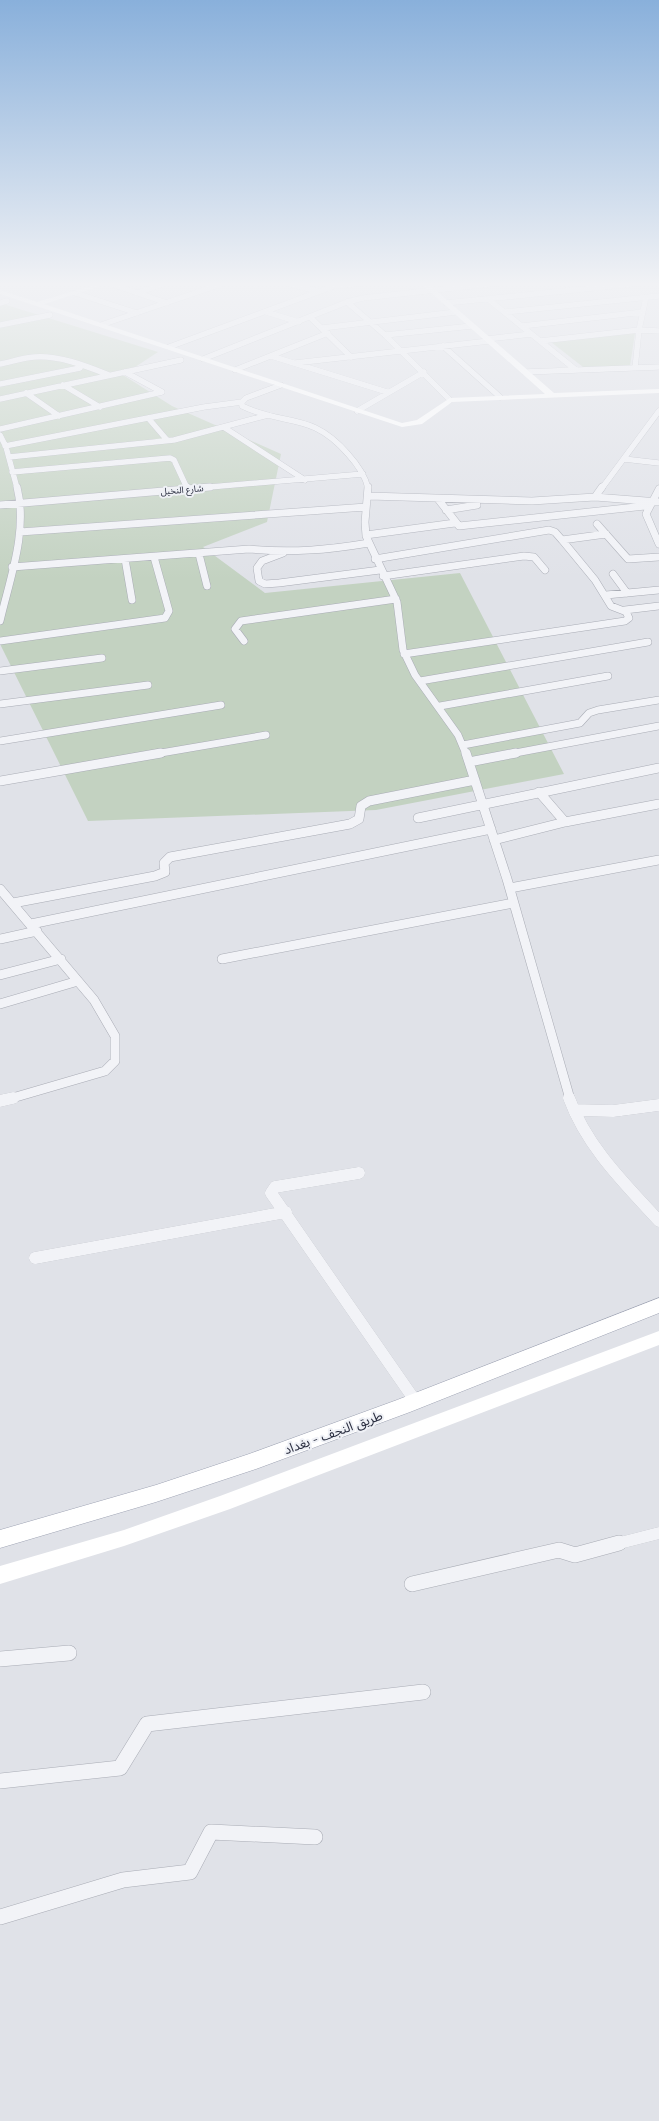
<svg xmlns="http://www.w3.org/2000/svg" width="659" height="2121" font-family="Mulish,'Noto Sans Arabic',sans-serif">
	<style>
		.green { fill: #c3d2c1 }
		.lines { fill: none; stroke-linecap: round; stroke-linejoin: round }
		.street-far4-casing { stroke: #a9acb5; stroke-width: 6 }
		.street-far3-casing { stroke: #a9acb5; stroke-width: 8 }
		.street-far2-casing { stroke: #a9acb5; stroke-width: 10 }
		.street-far1-casing { stroke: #a9acb5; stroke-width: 12 }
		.street-casing { stroke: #a9acb5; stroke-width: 16 }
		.primary-casing { stroke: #9fa4b4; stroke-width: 1 }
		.street-far4 { stroke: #f2f3f7; stroke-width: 5.5 }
		.street-far3 { stroke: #f2f3f7; stroke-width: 7 }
		.street-far2 { stroke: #f2f3f7; stroke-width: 9 }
		.street-far1 { stroke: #f2f3f7; stroke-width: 12 }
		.street { stroke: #f2f3f7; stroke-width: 15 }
		.secondary { fill: #fff; fill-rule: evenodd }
		.primary { fill: #fff; fill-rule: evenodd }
		.labels { text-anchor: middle; stroke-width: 4; stroke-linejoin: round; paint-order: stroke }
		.far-street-label { font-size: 9px; fill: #292d3f; stroke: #eff1f6 }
		.near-street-label { font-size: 13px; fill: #292d3f; stroke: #eff1f6 }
	</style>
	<rect width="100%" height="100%" fill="#e0e2e8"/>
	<path class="green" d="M0,303L158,352L123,375L172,406L281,454L267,522L203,547L265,593L460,573L564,774L376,810L88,821L0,644Z
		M635,333L630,366L583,367L551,342Z"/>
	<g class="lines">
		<g class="street-far4-casing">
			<path id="street-far4" d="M282,282L318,291
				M108,283L167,303
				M75,293L137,313
				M137,293L169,282
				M488,299L576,370
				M347,302L385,335L450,400
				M0,303L7,301
				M446,303L652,282
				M266,312L299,322
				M505,312L659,296
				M310,317L351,357
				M0,325L50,315
				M101,325L227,282
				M522,326L643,312
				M322,328L456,312
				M385,335L472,326
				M487,339L531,334
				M540,341L639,330L659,331
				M443,346L500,397
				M169,347L334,286L372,282
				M271,356L387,392
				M203,359L347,302L363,298L508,282
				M295,363L489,341
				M0,364C11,362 22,358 34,357C59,355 86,366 109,375
				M635,368L639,330L646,297
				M235,370L328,333
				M525,372L659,367
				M0,384L80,368
				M63,385L100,407
				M281,385L246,398L242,402V406C286,427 311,411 348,454C357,464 365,475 368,488
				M26,393L59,416
				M0,399L181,360
				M357,411L424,372
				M149,419L167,440
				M225,428L305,480
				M0,429L162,392L125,372
				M0,435L6,447L17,488
				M5,446L204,407L242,402
				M9,457L174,440L268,415
				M624,459L659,463
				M12,472L170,458L174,460L187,488
				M198,488L363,474
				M602,488L659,411"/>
		</g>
		<g class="street-far3-casing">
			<path id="street-far3" d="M187,487L188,490
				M368,487L365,522L366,536L397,602L403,650L415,675L458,735L466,754
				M659,489L646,514L659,544
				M369,496L532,501L595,497L659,502
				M595,497L602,487
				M438,499L459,526L645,506
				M0,505L210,487
				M446,510L477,505
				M597,524L628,559L659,557
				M20,532L366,507
				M366,535L455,523
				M562,540L595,580L611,606L624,611
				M283,553L262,561L257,568L259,581L265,584L279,583L380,570
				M199,554L207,586
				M125,559L132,600
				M375,559L549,530L555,532L562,540L606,534
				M12,567L249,549C292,553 327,550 369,543
				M613,574L627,593
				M383,576L524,556L534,557L545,570
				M606,595L659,590
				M0,621C10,578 28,531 17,487
				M0,641L165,618L169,611L154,557
				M244,641L235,629L241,621L396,599
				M404,654L625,621L629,618L625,610L659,606
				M0,671L102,658
				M420,681L648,642
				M0,704L148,685
				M440,706L608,676
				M0,741L221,705
				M463,745L580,723L589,713L598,710L659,700
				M155,754L266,735
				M510,754L659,726"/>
		</g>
		<g class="street-far2-casing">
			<path id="street-far2" d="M466,753L507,879L570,1099
				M469,762L516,753
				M0,781L161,753
				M539,792L565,822
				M418,818L659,768
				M494,840L565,822L659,804
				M510,888L659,860
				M0,889L94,1000L115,1036V1061L105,1071L9,1099
				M13,903L155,876L165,872L164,863L170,857L350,824L359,819L361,806L369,801L475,780
				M31,924L491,829
				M0,939L37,931
				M222,959L513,903
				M0,975L61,959
				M0,1004L78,981"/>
		</g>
		<g class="street-far1-casing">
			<path id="street-far1" d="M569,1098C587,1147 624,1183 659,1221
				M0,1101L13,1098
				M575,1110L613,1111L659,1105
				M359,1173L275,1187L271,1193L416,1402
				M35,1258L286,1212
				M616,1544L659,1533"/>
		</g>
		<g class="street-casing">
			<path id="street" d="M412,1584L559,1550L575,1555L619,1543
				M0,1659L69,1653
				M0,1781L120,1768L147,1724L423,1692
				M0,1917L123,1880L190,1872L211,1832L315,1837"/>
		</g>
		<g class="primary-casing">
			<path id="primary" d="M659,1298V1313L410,1412L256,1469L156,1502L0,1548V1530L156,1485L249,1454L397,1400Z"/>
		</g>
		<use href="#street-far4" class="street-far4"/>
		<use href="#street-far3" class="street-far3"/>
		<use href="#street-far2" class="street-far2"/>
		<use href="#street-far1" class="street-far1"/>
		<use href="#street" class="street"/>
		<path class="secondary" d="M104,282H114L44,304L402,423L417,420L450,398L545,394L419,282H426L554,393L659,389V393L452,402L422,424L402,427L0,294V290L37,302Z
			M659,1331V1345L230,1509L124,1546L0,1584V1566L124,1530L220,1496Z"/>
		<use href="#primary" class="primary"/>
	</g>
	<linearGradient id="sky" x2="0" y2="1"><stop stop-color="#89b0db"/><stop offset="0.49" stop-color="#f1f2f5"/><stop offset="1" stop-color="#f1f2f5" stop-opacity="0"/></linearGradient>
	<rect width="659" height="579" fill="url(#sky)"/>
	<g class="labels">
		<g class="far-street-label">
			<text transform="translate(182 490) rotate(-5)" y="3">شارع النخيل</text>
		</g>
		<g class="near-street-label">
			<text transform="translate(333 1432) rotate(-20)" y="5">طريق النجف - بغداد</text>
		</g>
	</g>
</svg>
